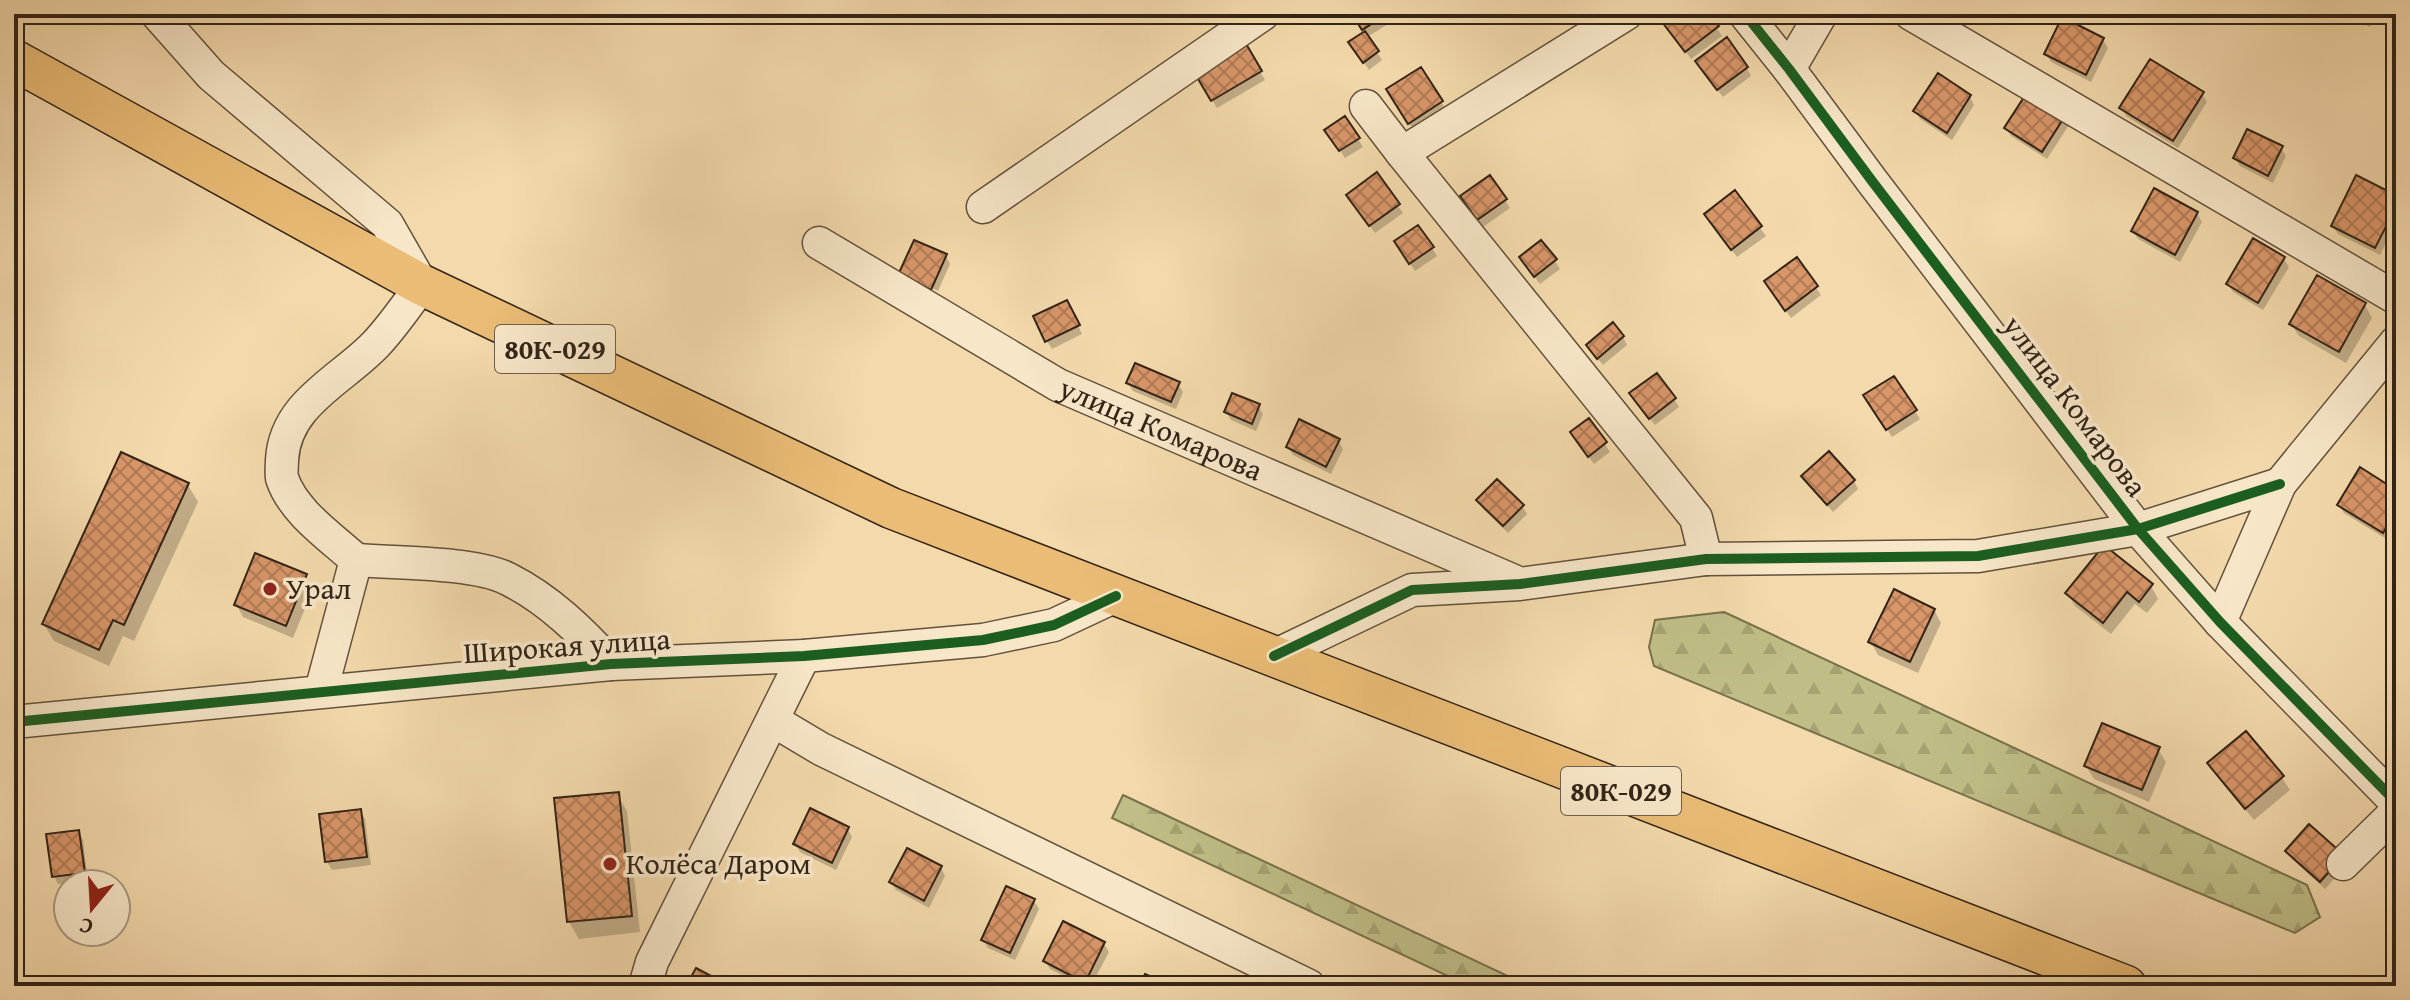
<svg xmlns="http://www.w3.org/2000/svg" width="2410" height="1000" font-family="'Gentium Book Plus',serif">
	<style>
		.forest { fill: url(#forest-firs); stroke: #78714e; stroke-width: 2 }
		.shadow { fill: #0003 }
		.building { fill: url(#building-cross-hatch); stroke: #322417; stroke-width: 2 }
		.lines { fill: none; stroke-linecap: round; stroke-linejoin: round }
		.minor-casing { stroke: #62513c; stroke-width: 35 }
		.major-casing { stroke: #322417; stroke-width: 43 }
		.minor { stroke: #f7e6c8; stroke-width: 32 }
		.major { stroke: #eabc76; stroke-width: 40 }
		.cycleway-casing { stroke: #f7e6c8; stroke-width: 15 }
		.cycleway { stroke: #1b5e20; stroke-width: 10 }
		.poi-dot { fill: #8f2418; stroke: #f7e6c8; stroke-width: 3 }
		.labels { text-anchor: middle; stroke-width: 7; stroke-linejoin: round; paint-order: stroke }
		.shield { fill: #f7e6c8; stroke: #6d5e4c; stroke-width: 2 }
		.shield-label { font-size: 28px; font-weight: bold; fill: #322417 }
		.street-label { font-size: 30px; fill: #322417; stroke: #f7e6c8 }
		.poi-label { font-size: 30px; fill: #322417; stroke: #f7e6c8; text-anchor: start }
	</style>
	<defs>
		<pattern id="forest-firs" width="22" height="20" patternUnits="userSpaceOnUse" patternTransform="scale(2)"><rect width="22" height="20" fill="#bfbe86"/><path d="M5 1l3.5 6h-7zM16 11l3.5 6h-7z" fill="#a5a373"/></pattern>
		<pattern id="building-cross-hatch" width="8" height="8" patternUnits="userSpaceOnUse" patternTransform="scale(2)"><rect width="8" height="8" fill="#d89669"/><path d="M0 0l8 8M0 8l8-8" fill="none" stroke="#b07a55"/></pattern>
	</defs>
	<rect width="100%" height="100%" fill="#f3d9ab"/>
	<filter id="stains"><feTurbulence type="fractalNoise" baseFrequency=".0025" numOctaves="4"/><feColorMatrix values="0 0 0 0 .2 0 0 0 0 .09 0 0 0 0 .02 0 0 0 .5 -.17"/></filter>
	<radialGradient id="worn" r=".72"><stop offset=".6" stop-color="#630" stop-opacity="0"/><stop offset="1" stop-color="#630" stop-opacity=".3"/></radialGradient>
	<path class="forest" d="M1724,612L2307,885L2320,917L2295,933L1654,666L1649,647L1655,620Z
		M1123,795L1529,986H1469L1112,818Z"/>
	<path class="shadow" d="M1354,14H1392L1395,20L1367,37L1382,60L1369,70L1356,51L1366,33Z
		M1658,14H1707L1722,36L1691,59Z
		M2344,14H2377L2370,27Z
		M2103,40L2108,48L2091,82L2051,62L2046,54Z
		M1244,45L1265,80L1217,108L1196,73Z
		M1747,68L1751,76L1723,97L1702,70Z
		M1421,69L1446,110L1414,131L1388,90Z
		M2202,94L2207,102L2178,148L2126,116L2122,108Z
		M1970,97L1974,105L1952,140L1920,119L1916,111Z
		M2064,117L2069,125L2047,159L2011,136L2006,128Z
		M1345,118L1363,147L1345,158L1327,130Z
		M2281,148L2286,156L2273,183L2240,166L2235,158Z
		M1377,175L1403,213L1375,233L1354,204Z
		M1734,193L1766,236L1737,257L1711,223Z
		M2396,197V223L2380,255L2338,234L2333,226Z
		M1505,200L1510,208L1483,227L1467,205Z
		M2197,213L2202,222L2180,262L2138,239L2133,231Z
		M915,242L946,256L950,264L938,291L905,275V280L937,294L936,297L906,283L901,275Z
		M1432,248L1437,256L1415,271L1401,250Z
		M2284,259L2289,267L2263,310L2233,292L2228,284Z
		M1796,260L1821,295L1791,318L1771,290Z
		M1555,261L1560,269L1540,284L1526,266Z
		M2365,305L2372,318L2346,363L2299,336L2291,324Z
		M1071,311L1082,334L1052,349L1047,341Z
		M1623,337L1627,345L1603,365L1593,353Z
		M1894,378L1920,419L1892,437L1866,396Z
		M1128,383L1178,384L1183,392L1176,409L1133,391Z
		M1674,399L1679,407L1655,425L1637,402Z
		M1258,406L1263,414L1256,431L1231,420L1226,412Z
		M1589,420L1610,452L1594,464L1577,441Z
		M1338,440L1343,449L1331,474L1293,455L1288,447Z
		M1804,477L1854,481L1858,489L1833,512Z
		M188,485L198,502L134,641L123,636L109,666L54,641L44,624Z
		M2396,492V526L2388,540L2344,513L2339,505Z
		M1478,500L1522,506L1527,514L1508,533L1483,509Z
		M305,576L313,589L293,638L243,617L236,604Z
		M2151,586L2158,599L2147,613L2135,604L2111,634L2075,606L2068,594Z
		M1934,610L1941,623L1918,673L1878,655L1871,642Z
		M2246,734L2282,778L2290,790L2254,820L2217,776L2210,764Z
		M2158,749L2166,762L2149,802L2094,779L2086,766Z
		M617,794L627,811L640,932L579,939L569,922Z
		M360,811L365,819L371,865L332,870L327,862Z
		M848,829L852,837L836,870L800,852L795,844Z
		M78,832L83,840L88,881L58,884L54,876Z
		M2287,851L2347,865L2325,889L2292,859Z
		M941,868L945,876L929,908L896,890L891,882Z
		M1034,901L1039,909L1015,960L988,948L983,940Z
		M1104,944L1109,952L1091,986H1083L1050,969L1045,961Z"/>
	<path class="building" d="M1352,14H1387L1362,30Z
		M1656,14H1709L1719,26L1685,52Z
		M2062,17L2104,38L2086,75L2044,54Z
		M1365,31L1379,51L1363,63L1348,42Z
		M1727,37L1748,67L1717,90L1695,61Z
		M1245,42L1262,71L1211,101L1194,72Z
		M2150,59L2204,92L2173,141L2119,108Z
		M1421,67L1443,101L1408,124L1386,89Z
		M1938,73L1971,95L1947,133L1913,111Z
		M2028,91L2065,116L2042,152L2004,128Z
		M1345,116L1360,138L1339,151L1324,130Z
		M2247,129L2283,146L2268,176L2233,158Z
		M1377,172L1400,204L1369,226L1346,195Z
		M1490,175L1507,199L1477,220L1460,196Z
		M2356,175L2396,195V207L2375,248L2331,226Z
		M2154,188L2198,212L2175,255L2131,231Z
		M1735,190L1762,226L1731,250L1704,214Z
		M1418,225L1434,247L1409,264L1394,241Z
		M2253,238L2285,257L2258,303L2226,284Z
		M914,240L947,254L931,290L898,275Z
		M1541,240L1557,259L1534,277L1519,257Z
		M1797,257L1818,286L1785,311L1764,281Z
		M2317,275L2366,303L2339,352L2289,324Z
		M1067,300L1080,325L1045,342L1033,316Z
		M1613,322L1624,336L1597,359L1586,345Z
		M1135,363L1180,382L1171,402L1126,383Z
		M1657,373L1676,398L1649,419L1629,393Z
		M1894,376L1917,410L1886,430L1863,395Z
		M1232,393L1260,404L1252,424L1224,412Z
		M1589,418L1607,442L1588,457L1570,432Z
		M1299,419L1340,439L1326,467L1286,447Z
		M1829,451L1855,480L1827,505L1801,476Z
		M121,452L189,483L124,625L113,620L99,650L42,624Z
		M2360,467L2396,490V511L2383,533L2337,505Z
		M1497,479L1524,505L1503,526L1476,500Z
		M2104,545L2153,584L2139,602L2127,592L2103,623L2065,593Z
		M255,553L307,574L286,626L234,605Z
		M1894,589L1935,609L1910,662L1868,642Z
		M2102,723L2160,747L2142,790L2084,766Z
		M2246,731L2284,776L2245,809L2207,763Z
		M619,792L632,916L567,922L554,798Z
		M810,808L849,827L832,863L793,844Z
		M361,809L367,857L325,862L319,814Z
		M2309,824L2344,855L2320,882L2285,851Z
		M79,830L85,873L52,877L46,834Z
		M907,848L942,866L924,901L889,882Z
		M1006,886L1035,899L1010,953L981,940Z
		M1063,921L1105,942L1085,983L1043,961Z
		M696,968L730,986H686Z
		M1145,974L1172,986H1140Z"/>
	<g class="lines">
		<g class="minor-casing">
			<g id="minor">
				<path d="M157,14L211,75L387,224L422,285C407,305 393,326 376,344C342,380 285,403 282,460C282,465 281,473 282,478C293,512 331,537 356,560L321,691"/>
				<path d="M1626,14L1402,153L1696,518L1706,559"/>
				<path d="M1745,14L1789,69L1872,181L2138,529L2220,622L2396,802"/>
				<path d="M1911,14L2396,298"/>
				<path d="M1789,69L1821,14"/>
				<path d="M1366,106L1402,153"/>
				<path d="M983,207L1263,14"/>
				<path id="s1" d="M819,243L1058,385L1514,581"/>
				<path d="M356,560C395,563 476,562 508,579C548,599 581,631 611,664"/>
				<path d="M2220,622L2280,484L2396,342"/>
				<path d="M1274,656L1412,590L1520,584L1706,559L1978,556L2138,529L2280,484"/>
				<path d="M774,721L821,749L1309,986"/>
				<path d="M14,722L611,664L804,656L983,640L1054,625L1116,596"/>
				<path d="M2343,864L2396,812"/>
				<path d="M645,986L652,962L804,656"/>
			</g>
		</g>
		<g class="major-casing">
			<path id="major" d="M14,60L422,285L891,508L2126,986"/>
		</g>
		<use href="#minor" class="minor"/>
		<use href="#major" class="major"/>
		<g class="cycleway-casing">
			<path id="cycleway" d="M1745,14L1789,69L1872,181L2138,529L2220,622L2396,802
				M1274,656L1412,590L1520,584L1706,559L1978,556L2138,529L2280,484
				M14,722L611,664L804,656L983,640L1054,625L1116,596"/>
		</g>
		<use href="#cycleway" class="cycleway"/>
	</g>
	<g class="poi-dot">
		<circle cx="270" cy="589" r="8"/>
		<circle cx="610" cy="864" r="8"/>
	</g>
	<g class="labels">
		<g class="shield">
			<rect x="495" y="325" width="120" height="48" rx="6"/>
			<rect x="1561" y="767" width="120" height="48" rx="6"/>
		</g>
		<g class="shield-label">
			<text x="555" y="359">80К-029</text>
			<text x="1621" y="801">80К-029</text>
		</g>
		<g class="street-label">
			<text transform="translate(2075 406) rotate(53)" y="10">улица Комарова</text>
			<text dy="10" stroke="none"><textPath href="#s1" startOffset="390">улица Комарова</textPath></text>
			<text transform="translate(567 646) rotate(-4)" y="10">Широкая улица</text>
		</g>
		<g class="poi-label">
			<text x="286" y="599">Урал</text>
			<text x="626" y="874">Колёса Даром</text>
		</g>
	</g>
	<rect width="2410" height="1000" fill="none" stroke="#f3d9ab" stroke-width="48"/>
	<rect x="16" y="16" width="2378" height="968" fill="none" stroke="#322417" stroke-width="4"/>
	<rect x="24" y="24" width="2362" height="952" fill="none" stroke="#322417" stroke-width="2"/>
	<g transform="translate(92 908) rotate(198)"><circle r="38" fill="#f7e6c8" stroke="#a89881" stroke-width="2"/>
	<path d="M0-6L14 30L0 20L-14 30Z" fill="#8f2418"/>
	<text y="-12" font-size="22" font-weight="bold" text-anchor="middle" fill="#322417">С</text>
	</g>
	<rect width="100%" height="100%" filter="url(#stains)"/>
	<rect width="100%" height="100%" fill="url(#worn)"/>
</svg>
